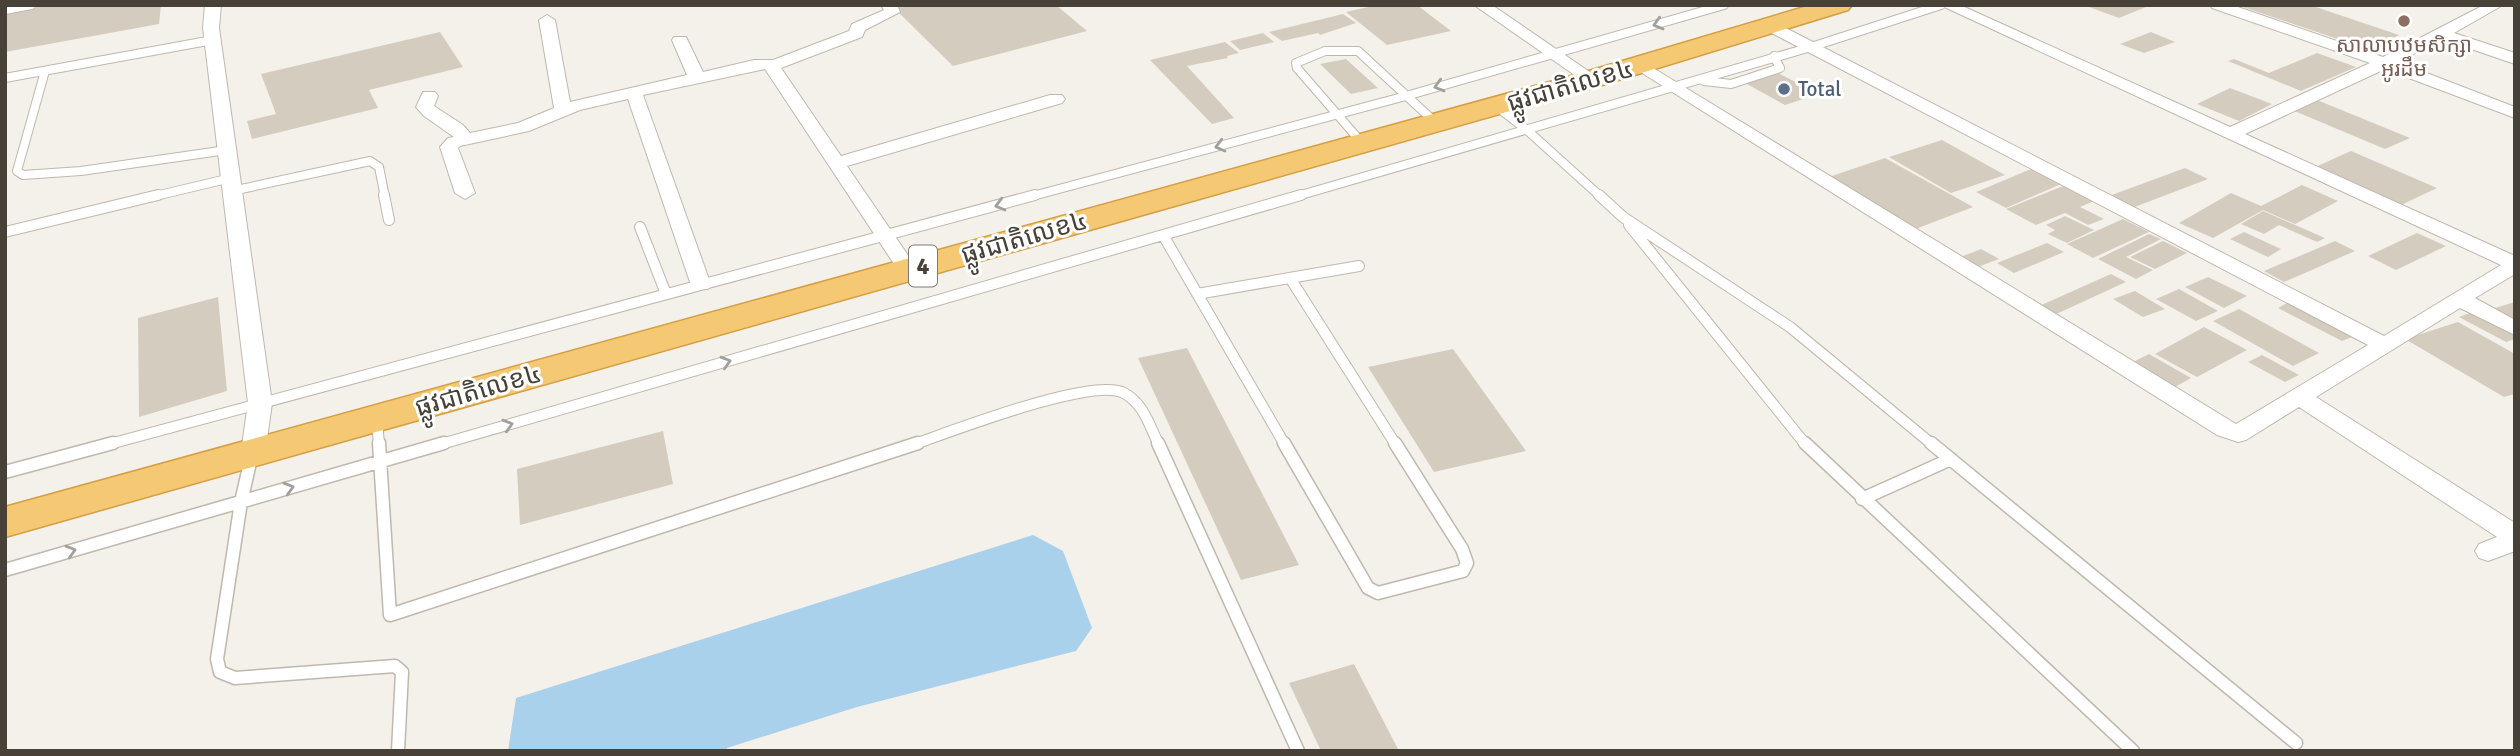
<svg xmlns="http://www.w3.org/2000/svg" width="2520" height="756" font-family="Signika,'Noto Sans Khmer',sans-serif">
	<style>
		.water { fill: #aad1ec }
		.building { fill: #d5ccc0 }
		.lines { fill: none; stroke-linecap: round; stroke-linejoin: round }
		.lane-far2-casing { stroke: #bfb8ad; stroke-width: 10 }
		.lane-far1-casing { stroke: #bfb8ad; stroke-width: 12 }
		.lane-casing { stroke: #bfb8ad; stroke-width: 15 }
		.street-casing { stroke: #bfb8ad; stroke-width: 2 }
		.highway-casing { stroke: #d49e44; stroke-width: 3 }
		.lane-far2 { stroke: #fff; stroke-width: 8 }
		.lane-far1 { stroke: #fff; stroke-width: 10 }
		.lane { stroke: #fff; stroke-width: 12 }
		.street { fill: #fff; fill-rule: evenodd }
		.highway { fill: #f5c974; fill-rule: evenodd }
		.oneway { stroke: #a3a09c }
		.education-dot { fill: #8d6e63; stroke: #fff; stroke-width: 2.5 }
		.service-dot { fill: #5c6f8a; stroke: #fff; stroke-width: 2.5 }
		.labels { text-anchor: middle; stroke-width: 6; stroke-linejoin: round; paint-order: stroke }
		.far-education-label { font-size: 21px; fill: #785e54; stroke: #fff }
		.far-service-label { font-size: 21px; fill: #4e5e75; stroke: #fff; text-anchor: start }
		.shield { fill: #fff; stroke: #7e7a74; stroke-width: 2 }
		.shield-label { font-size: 24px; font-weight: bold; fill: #474138 }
		.street-label { font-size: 26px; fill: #474138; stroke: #fff }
	</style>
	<rect width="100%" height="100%" fill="#f4f1ea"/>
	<path class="water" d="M1033,535L1063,551L1092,628L1076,651L857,707L727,748L726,751H508L516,698Z"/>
	<path class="building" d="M48,5H161L159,24L5,52V13Z
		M891,5H1056L1087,31L953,66Z
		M1377,5H1417L1451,31L1387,45L1346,12Z
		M2093,5H2141L2146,7L2119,18L2089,7Z
		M2310,5L2399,35L2370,50L2240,6Z
		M1343,14L1356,23L1320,35L1318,33L1282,41L1269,32Z
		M440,32L463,67L369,90L378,108L252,139L247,121L276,114L261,74Z
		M2151,32L2175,42L2144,53L2120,44Z
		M1263,33L1274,42L1240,50L1230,41Z
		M1225,42L1239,53L1227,56L1228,58L1187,66L1234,118L1212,124L1150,60Z
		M2317,53L2356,67L2301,91L2228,61L2234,59L2269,73Z
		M1346,59L1378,88L1351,94L1320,64Z
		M1778,73L1819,94L1785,105L1745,83Z
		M2230,88L2272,104L2239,121L2197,104Z
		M2317,100L2410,138L2385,149L2292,110Z
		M1942,140L2005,175L1951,193L1889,157Z
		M2351,151L2437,188L2399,206L2313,168Z
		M1885,158L1973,207L1913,230L1826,178Z
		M2185,168L2208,179L2132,208L2109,196Z
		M2031,169L2061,184L2006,208L1976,192Z
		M2302,185L2338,201L2295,224L2263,210L2213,238L2179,223L2231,193L2261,206Z
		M2063,186L2094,201L2080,207L2104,219L2088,225L2065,213L2036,225L2006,209Z
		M2263,211L2325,238L2317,242L2279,225L2264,234L2241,224Z
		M2065,216L2094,230L2067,243L2048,234L2055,230L2046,225Z
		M2123,219L2149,232L2093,258L2067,244Z
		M2244,232L2281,249L2268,257L2230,239Z
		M2417,233L2446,246L2396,270L2368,256Z
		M2149,234L2161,239L2126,257L2153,270L2136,279L2098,259Z
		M2163,241L2187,253L2155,269L2130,257Z
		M2335,241L2355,251L2284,282L2264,271Z
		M2047,243L2064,252L2014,273L1997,263Z
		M1981,249L1999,259L1975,268L1958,258Z
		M2111,274L2126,282L2052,316L2037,307Z
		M2208,277L2247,296L2224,308L2185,287Z
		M2179,289L2218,311L2196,321L2156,299Z
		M2135,291L2165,309L2143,317L2113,299Z
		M218,297L227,391L139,417L138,318Z
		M2515,302V319L2495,308Z
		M2287,303L2352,337L2342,341L2278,308Z
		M2239,309L2319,353L2293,366L2213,321Z
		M2475,311L2515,331V339L2506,342L2459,317Z
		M2458,322L2515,354V394L2504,397L2405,339Z
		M2204,327L2247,350L2197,377L2155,354Z
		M1187,348L1299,565L1241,580L1138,358Z
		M1453,349L1526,451L1434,472L1368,367Z
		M2149,354L2191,378L2175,387L2133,362Z
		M2262,355L2299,375L2285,382L2248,362Z
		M663,431L673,484L520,525L517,469Z
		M1354,664L1399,751H1321L1289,683Z"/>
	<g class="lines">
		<g class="lane-far2-casing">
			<path id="lane-far2" d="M5,10L31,5
				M45,71L17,171L23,175L81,171L227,150
				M5,78L213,40
				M1704,81L1731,84L1780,68L1774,56
				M1496,106L1527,130L1601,197
				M1362,143L1297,68L1296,63L1325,51H1358L1436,123
				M232,191L370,161L379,167L385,197
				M151,197L231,178
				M1029,197L1406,96L1724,5
				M1294,197L1811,47L1941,5"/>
		</g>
		<g class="lane-far1-casing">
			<path id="lane-far1" d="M384,195L389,220
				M1599,195L1623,217L1790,327L1933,445
				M1629,225L1806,445
				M640,227L666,294
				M5,232L158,195
				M1163,235L1285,445
				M1290,278L1396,445
				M1197,294L1359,266
				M377,420L379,445
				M106,445L1035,195
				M438,445L1301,195
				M912,445C950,432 1093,376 1124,393C1144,404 1149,425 1159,445"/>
		</g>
		<g class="lane-casing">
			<path id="lane" d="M379,443L390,615L918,443
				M1158,443L1298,751
				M1284,443L1368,588L1378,593L1463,571L1467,563L1462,549L1395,443
				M1805,443L2133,751
				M1931,443L2296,743
				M252,454L241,502L217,659L220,672L235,678L395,666L402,672L398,751
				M5,472L113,443
				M1862,499L1951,459
				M5,570L444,443"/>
		</g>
		<g class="street-casing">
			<path id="street" d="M205,5H221L219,28L272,403L265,453L262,459L253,461L244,459L241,453L248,403L203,28Z
				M881,5H897L900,12L865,30L862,37L781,68L841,156L1050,95H1062L1065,99L1062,103L847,166L918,270L915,274H901L898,270L765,69L643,95L711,285L708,289H694L691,285L628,99L580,110L529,131L460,146L458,148L475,193L465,199L455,193L440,147L448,138L454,137L424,116L416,107L423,92H435L438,96L434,106L463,125L470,133L518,123L554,108L539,20L547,15L555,20L570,102L687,75L672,40L674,37H686L703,72L754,60H773L849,31L852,24L884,10Z
				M1474,5H1492L1600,79L1598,83H1586Z
				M1940,5H1960L2230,127L2370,63L2212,8L2210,5H2232L2383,57L2484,5H2503L2454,33L2515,53V64L2442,39L2398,62L2515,107V118L2385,69L2245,134L2515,256V274L2475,298L2515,320V335L2460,308L2316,397L2515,523V551L2488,561L2479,558L2475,551L2479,544L2497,537L2299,407L2246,440L2238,442L2217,435L1631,66L1633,63H1645L2236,424L2368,345L1766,30L1764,27L1766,24H1778L2384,336L2501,265Z"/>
		</g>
		<g class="highway-casing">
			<path id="highway" d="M1811,5H1852L1848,10L1602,85L5,537V507L1582,73Z"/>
		</g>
		<use href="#lane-far2" class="lane-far2"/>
		<use href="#lane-far1" class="lane-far1"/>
		<use href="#lane" class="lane"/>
		<use href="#street" class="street"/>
		<use href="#highway" class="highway"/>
	</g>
	<defs><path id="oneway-chevron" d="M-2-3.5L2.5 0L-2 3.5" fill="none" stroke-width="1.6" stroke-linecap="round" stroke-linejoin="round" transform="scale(1.75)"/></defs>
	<g class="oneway">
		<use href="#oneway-chevron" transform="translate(1658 24) rotate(164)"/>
		<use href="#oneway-chevron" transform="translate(1439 86) rotate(164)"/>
		<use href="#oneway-chevron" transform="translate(1220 146) rotate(165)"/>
		<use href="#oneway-chevron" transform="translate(1000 205) rotate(165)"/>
		<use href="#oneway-chevron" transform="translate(726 362) rotate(-16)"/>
		<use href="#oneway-chevron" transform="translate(508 425) rotate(-16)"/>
		<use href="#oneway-chevron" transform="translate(289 488) rotate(-16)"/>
		<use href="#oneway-chevron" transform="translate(71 551) rotate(-16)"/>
	</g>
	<circle class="education-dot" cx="2404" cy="21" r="7"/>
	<circle class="service-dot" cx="1784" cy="89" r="7"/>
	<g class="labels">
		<g class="far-education-label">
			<text x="2404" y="52">សាលាបឋមសិក្សា<tspan x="2404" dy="24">អូរដឹម</tspan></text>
		</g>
		<g class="far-service-label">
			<text x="1798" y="96">Total</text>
		</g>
		<rect class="shield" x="909" y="245.5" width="28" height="41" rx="5"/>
		<g class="shield-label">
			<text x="923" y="274">4</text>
		</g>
		<g class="street-label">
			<text transform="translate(1570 85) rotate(-16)" y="9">ផ្លូវជាតិលេខ៤</text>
			<text transform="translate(1024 237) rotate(-16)" y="9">ផ្លូវជាតិលេខ៤</text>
			<text transform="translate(478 390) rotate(-16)" y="9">ផ្លូវជាតិលេខ៤</text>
		</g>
	</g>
	<rect width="2520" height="756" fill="none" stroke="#474138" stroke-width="14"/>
</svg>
